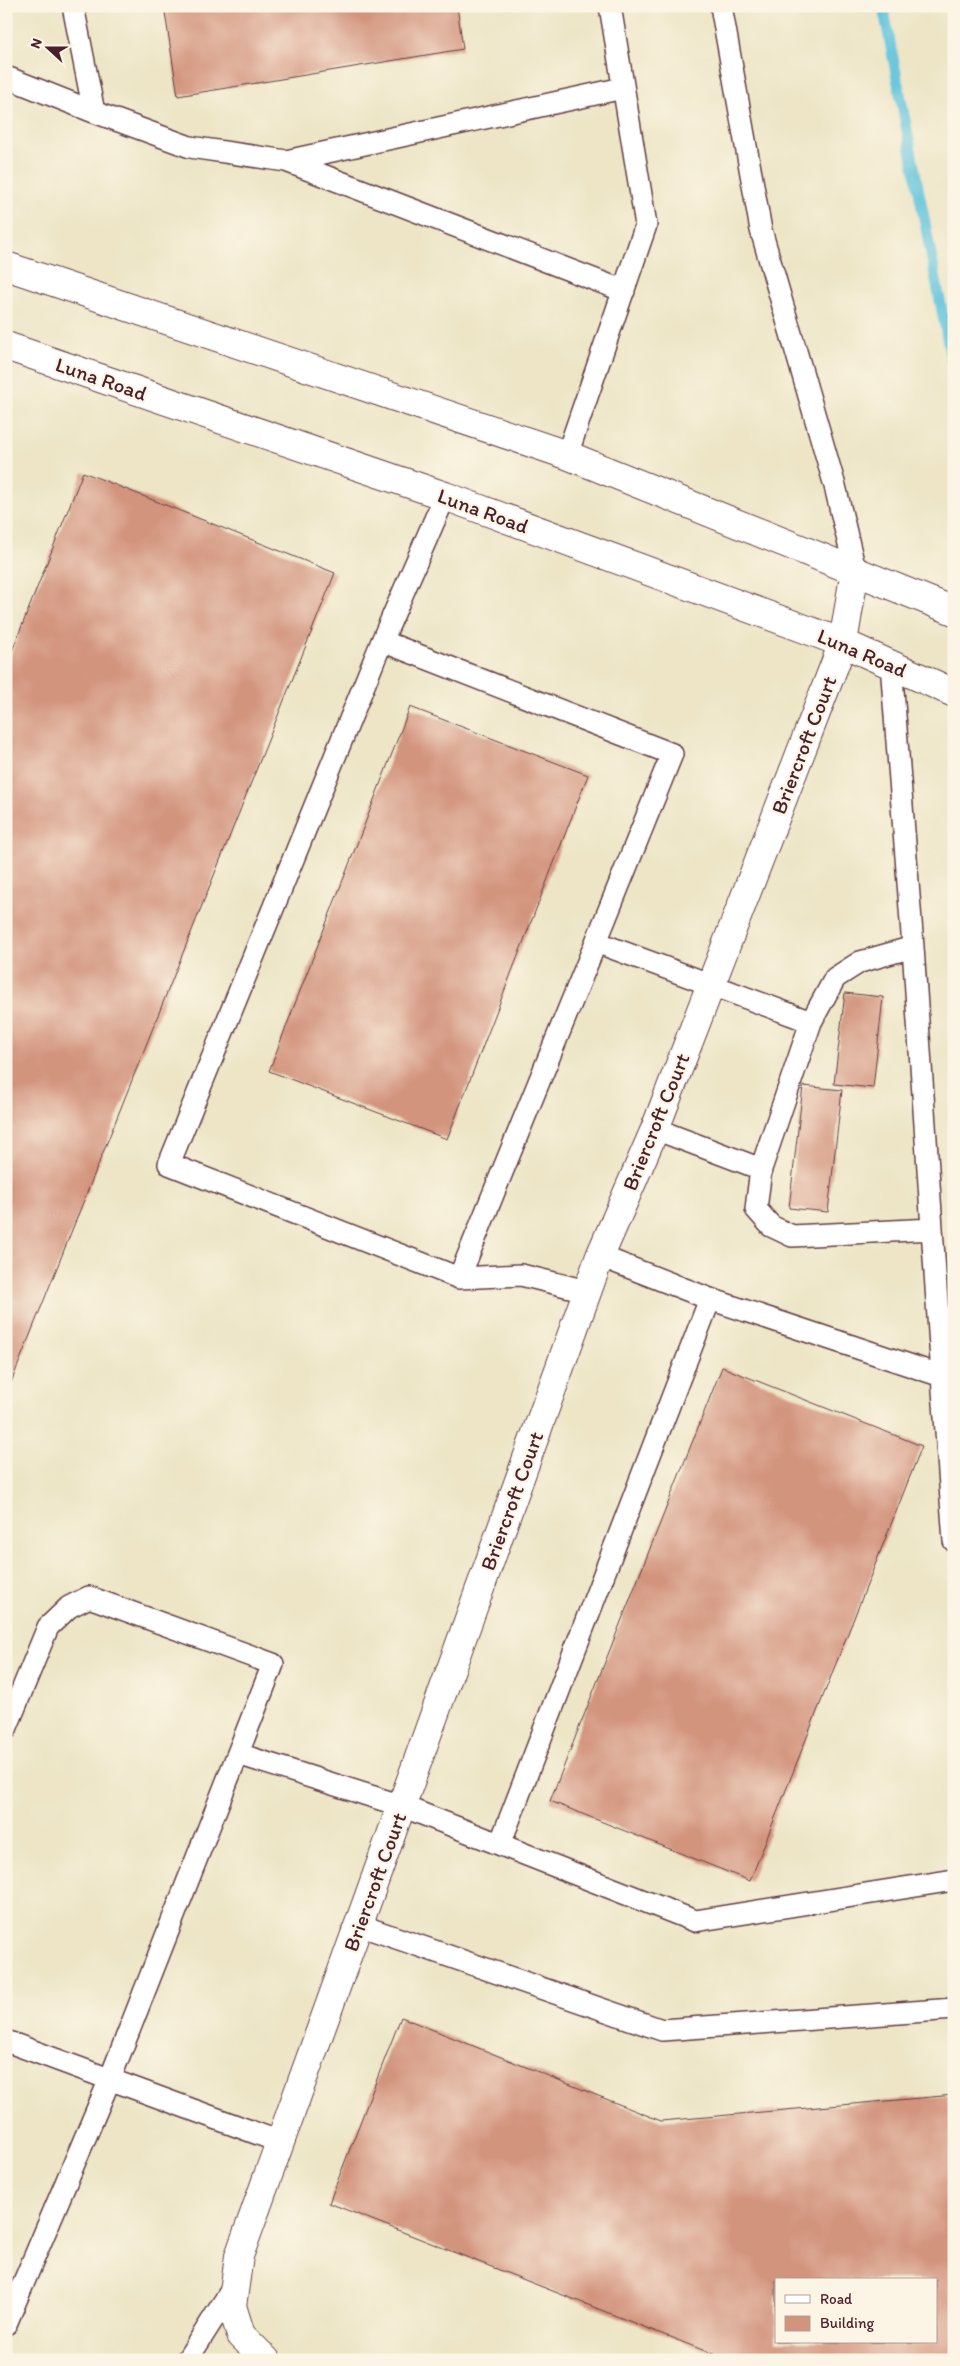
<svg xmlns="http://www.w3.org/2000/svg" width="960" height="2366" font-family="Itim,sans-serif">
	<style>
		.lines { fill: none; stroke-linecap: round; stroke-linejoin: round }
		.stream { stroke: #5dc2db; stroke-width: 11 }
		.building { fill: #d3947e; fill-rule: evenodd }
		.service-casing { stroke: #623d42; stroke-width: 24 }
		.minor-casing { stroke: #623d42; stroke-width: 30 }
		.secondary-casing { stroke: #623d42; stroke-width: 30 }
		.service { stroke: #fff; stroke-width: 21 }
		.minor { stroke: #fff; stroke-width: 28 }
		.secondary { stroke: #fff; stroke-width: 28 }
		.labels { text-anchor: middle; stroke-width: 4.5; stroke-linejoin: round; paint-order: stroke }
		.street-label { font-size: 21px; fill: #4a1f2b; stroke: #fcf5e5 }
	</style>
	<rect width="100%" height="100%" fill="#fcf5e5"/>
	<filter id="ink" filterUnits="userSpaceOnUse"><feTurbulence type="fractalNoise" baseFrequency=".02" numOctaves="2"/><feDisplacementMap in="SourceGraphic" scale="10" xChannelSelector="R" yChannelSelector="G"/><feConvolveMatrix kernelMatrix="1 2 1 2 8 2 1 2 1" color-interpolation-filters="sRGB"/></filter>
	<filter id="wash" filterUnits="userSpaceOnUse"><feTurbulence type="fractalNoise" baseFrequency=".0096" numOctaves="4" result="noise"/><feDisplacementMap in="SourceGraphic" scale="20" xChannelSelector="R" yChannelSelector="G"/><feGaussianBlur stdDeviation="1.12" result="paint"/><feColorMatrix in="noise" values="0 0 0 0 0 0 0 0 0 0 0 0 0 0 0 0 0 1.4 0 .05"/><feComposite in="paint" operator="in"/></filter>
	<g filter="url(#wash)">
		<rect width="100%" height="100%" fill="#ede5c6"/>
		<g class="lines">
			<path class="stream" d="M883,6L954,373"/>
		</g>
		<g id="blocks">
			<path class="building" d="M164,6H457L463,49L178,96Z
				M83,472L335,573L6,1395V666Z
				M410,707L588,775L447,1139L269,1071Z
				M845,993L883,997L873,1088L834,1084Z
				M803,1086L842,1090L828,1212L789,1208Z
				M722,1367L922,1446L750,1881L550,1801Z
				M401,2017L661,2121L954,2095V2360H728L329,2203ZM776,2280H936V2342H776Z"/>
		</g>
	</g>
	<g filter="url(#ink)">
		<use href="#blocks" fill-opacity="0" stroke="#623d42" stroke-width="1"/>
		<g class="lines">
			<g class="service-casing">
				<path id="service" d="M73,6L94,112
					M721,6L761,230L835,486L855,570
					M6,77L94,112L190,147L286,161L624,291
					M286,161L623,88
					M567,455L646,225L610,6
					M445,496L382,641L169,1164L459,1278L521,1275L587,1291
					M382,641L672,754L596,942L811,1022
					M891,664L913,947L942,1376
					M655,1129L761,1169L811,1022L835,978L860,962L913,947
					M761,1169L756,1209L771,1226L792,1236L932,1229
					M600,1256L710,1299L942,1376L954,1541
					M459,1278L596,942
					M6,1729L48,1627L69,1607L89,1597L273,1664L110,2079L6,2324
					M238,1754L402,1806L695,1921L954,1880
					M500,1844L710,1299
					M359,1925L662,2030L954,2009
					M6,2041L280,2142
					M187,2360L234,2286"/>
			</g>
			<g class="minor-casing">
				<path id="minor" d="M266,2360L241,2335L232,2306L239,2256L600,1256L655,1129L843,643"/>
			</g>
			<g class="secondary-casing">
				<path id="secondary" d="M6,266L567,455L954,611
					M6,346L445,496L843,643L954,693
					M843,643L855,570"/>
			</g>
			<use href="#service" class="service"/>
			<use href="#minor" class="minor"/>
			<use href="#secondary" class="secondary"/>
		</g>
	</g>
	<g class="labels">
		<g class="street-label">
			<text transform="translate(101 379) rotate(19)" y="7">Luna Road</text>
			<text transform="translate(483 511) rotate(20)" y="7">Luna Road</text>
			<text transform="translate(862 653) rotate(23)" y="7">Luna Road</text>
			<text transform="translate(804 745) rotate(-69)" y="7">Briercroft Court</text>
			<text transform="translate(656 1122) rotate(-68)" y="7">Briercroft Court</text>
			<text transform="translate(512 1501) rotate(-70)" y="7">Briercroft Court</text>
			<text transform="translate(375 1882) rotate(-70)" y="7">Briercroft Court</text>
		</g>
	</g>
	<rect width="960" height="2366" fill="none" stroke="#fcf5e5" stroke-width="25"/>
	<rect x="775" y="2278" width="162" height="65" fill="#fcf5e5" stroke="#b59f9b"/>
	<rect x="785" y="2295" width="25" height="8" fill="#ffffff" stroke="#b59f9b"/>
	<text x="820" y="2304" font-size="15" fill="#4a1f2b">Road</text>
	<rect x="785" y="2316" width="25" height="15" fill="#d3947e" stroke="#b59f9b"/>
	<text x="820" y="2328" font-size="15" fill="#4a1f2b">Building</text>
	<g transform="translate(48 48) rotate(291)" stroke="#fcf5e5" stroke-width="4" paint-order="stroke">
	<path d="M0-4L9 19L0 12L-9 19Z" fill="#4a1f2b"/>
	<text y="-8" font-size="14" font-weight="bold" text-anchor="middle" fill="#4a1f2b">N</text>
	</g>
</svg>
